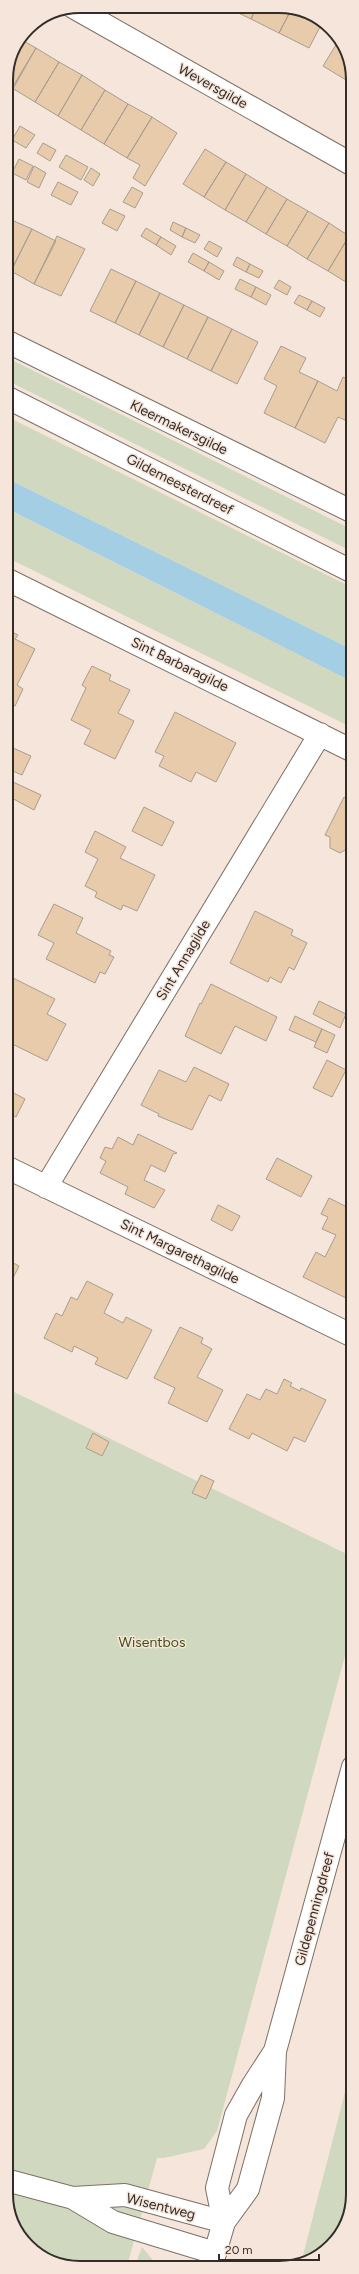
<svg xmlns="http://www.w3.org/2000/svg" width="359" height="2274" font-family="Figtree,sans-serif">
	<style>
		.green { fill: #d0d9bf }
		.water { fill: #a4cee3 }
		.building { fill: #e7cbab; stroke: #a89d90 }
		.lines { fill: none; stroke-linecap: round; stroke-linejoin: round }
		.minor-casing { stroke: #7d7066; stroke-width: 24 }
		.tertiary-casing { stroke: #7d7066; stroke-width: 24 }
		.secondary-casing { stroke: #7d7066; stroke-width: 24 }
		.minor { stroke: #fff; stroke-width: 22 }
		.tertiary { stroke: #fff; stroke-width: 22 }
		.secondary { stroke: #fff; stroke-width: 22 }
		.labels { text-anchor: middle; stroke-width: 3; stroke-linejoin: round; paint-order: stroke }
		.street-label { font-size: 14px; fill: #332d29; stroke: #f5e5da }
		.park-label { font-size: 14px; fill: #415017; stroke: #f5e5da }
		.rim { fill: none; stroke: #332d29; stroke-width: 2 }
	</style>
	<rect width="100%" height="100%" fill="#f5e5da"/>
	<path class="green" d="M6,357L353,530V552L6,380Z
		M6,416L353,588V650L6,478Z
		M6,508L353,682V728L6,557Z
		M6,1388L353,1557V1626L217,2131L204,2149L164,2158H157L127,2266H61L24,2243L6,2199Z
		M353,2061V2195L335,2243L312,2260L301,2263Z
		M142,2247L158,2266V2267L135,2266Z"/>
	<path class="water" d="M6,478L353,650V682L6,508Z"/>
	<path class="building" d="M228,8H256L251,19Z
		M256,8H292L279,33L251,19Z
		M292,8H298L322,23L309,48L279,33Z
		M22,40L36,48L10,94L6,92V75Z
		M339,40L353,75L351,83L323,66Z
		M36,48L59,62L35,102L12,88Z
		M59,62L82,75L58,116L35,102Z
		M82,75L105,90L81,130L58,116Z
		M105,90L128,104L104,144L81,130Z
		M128,104L152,117L127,158L104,144Z
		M152,117L177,133L145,186L133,178L140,165L127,158Z
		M20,126L35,135L26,148L12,140Z
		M43,143L56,150L50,161L37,153Z
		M205,149L226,162L204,197L183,184Z
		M66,155L88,167L81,180L59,167Z
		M19,159L33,166L26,180L12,173Z
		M226,162L246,174L225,210L204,197Z
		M34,166L46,173L39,188L27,182Z
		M91,168L100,174L93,186L84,180Z
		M246,174L267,187L246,222L225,210Z
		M58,182L78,192L71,205L51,195Z
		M132,187L143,193L135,208L123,202Z
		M267,187L287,199L266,234L246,222Z
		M287,199L308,211L287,246L266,234Z
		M110,209L125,216L117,231L102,223Z
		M308,211L329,223L307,259L287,246Z
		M7,218L32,229L11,271L6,269Z
		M173,222L186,228L182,237L170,230Z
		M329,223L349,236L328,271L307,259Z
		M146,228L161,237L156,245L141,236Z
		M186,228L200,235L195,243L182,237Z
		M32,229L56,241L34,284L11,271Z
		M57,236L85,249L61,296L34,284Z
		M349,236L353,238V277L349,284L328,271Z
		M161,237L176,246L171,255L156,245Z
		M209,241L222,248L217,257L204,249Z
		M193,253L209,262L204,271L188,262Z
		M237,257L250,264L246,272L233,265Z
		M209,262L224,271L219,280L204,271Z
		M250,264L263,271L259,278L246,272Z
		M111,269L136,281L115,323L90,311Z
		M240,279L256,287L251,297L235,289Z
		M279,280L291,287L287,295L274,288Z
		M136,281L160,293L139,335L115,323Z
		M256,287L271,295L266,305L251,297Z
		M160,293L184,305L163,347L139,335Z
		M299,295L312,301L307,310L294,303Z
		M312,301L325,308L320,317L307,310Z
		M184,305L208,317L187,359L163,347Z
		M208,317L232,329L211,371L187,359Z
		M232,329L258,342L237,384L211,371Z
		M281,346L306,358L299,372L318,381L295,428L264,413L277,386L264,379Z
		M343,377L353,382L352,423L338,417L325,443L295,428L318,381L337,391Z
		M6,629L18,635L15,639L35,649L17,685L23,689L15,706L6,701Z
		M92,666L111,675L109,680L130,690L118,713L134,721L115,759L84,744L91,730L71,720L86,688L82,685Z
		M175,712L236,743L216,782L196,772L191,782L159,766L164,756L155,752Z
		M13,748L31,756L22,775L6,768V763Z
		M13,782L41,795L34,810L6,795Z
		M344,797L353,801V848L350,847L340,853L330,848V837L325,835Z
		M144,807L174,822L162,846L132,831Z
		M95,831L126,847L120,858L155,875L137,911L123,905L121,910L95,897L97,892L85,886L98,859L85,852Z
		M54,904L83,918L76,933L111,951L109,955L114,957L105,974L100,972L95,983L46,959L54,943L38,935Z
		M255,911L293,930L291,935L307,943L294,970L289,967L281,983L270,977L268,982L230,963Z
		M7,975L55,999L47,1014L66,1024L47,1061L6,1041Z
		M211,984L277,1017L266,1041L235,1026L221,1054L185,1036L200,1003L201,1004Z
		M319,1001L346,1014L340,1028L313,1014Z
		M295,1016L322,1029L316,1042L289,1030Z
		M322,1029L335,1035L327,1053L314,1047Z
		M327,1060L346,1070L332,1097L313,1088Z
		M194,1067L229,1084L221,1101L209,1095L192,1130L158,1116L159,1114L141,1105L159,1070L186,1082Z
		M6,1070L11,1072L6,1082Z
		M6,1089L25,1099L16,1117L12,1115L6,1129Z
		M138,1134L177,1153L173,1154L165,1172L151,1165L144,1180L165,1190L154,1208L125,1194L128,1187L100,1173L106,1161L100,1158L105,1147L112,1149L118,1137L133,1145Z
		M277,1158L312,1176L301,1197L266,1179Z
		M329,1198L353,1210V1290L348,1299L303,1277L316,1252L325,1257L336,1235L322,1229L328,1217L321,1214Z
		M218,1205L240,1216L232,1231L211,1220Z
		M6,1259L19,1266L6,1292Z
		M87,1281L113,1294L104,1313L123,1323L126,1317L152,1330L127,1379L95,1364L98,1358L74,1346L72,1352L44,1338L56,1313L62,1316L71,1297L77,1300Z
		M180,1327L203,1338L201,1343L212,1349L197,1377L223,1390L207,1422L168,1403L175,1388L154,1378Z
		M284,1379L292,1383L290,1386L300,1391L301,1388L326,1400L305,1442L294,1437L287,1451L252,1433L249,1439L229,1429L247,1394L260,1400L266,1389L277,1394Z
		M93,1433L109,1442L102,1456L86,1448Z
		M201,1475L214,1481L206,1499L192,1493Z"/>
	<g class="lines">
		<g class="minor-casing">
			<path id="minor" d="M73,7L353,165
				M6,341L353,512
				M6,579L353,751
				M6,1167L353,1336
				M46,1187L320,734
				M6,2180L73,2198L113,2222L215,2253
				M73,2198L125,2195L224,2222"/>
		</g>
		<g class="tertiary-casing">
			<path id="tertiary" d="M6,397L353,572"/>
		</g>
		<g class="secondary-casing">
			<path id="secondary" d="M224,2222L217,2188L236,2115L253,2085L275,2051
				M211,2267L224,2222L248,2189L273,2098L275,2051L353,1767"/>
		</g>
		<use href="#minor" class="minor"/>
		<use href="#tertiary" class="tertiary"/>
		<use href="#secondary" class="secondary"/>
	</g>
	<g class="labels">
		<g class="street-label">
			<text transform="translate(213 86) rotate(29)" y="5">Weversgilde</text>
			<text transform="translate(179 427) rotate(26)" y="5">Kleermakersgilde</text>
			<text transform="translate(180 484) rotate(27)" y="5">Gildemeesterdreef</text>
			<text transform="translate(180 664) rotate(26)" y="5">Sint Barbaragilde</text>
			<text transform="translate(183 960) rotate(-59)" y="5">Sint Annagilde</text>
			<text transform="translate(180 1251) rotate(26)" y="5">Sint Margarethagilde</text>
			<text transform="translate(314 1909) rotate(-75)" y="5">Gildepenningdreef</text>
			<text transform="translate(161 2206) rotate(14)" y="5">Wisentweg</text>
		</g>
		<g class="park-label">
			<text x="152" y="1647">Wisentbos</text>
		</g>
	</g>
	<path d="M0 0H359V2274H0ZM80 13H279A67 67 0 0 1 346 80V2194A67 67 0 0 1 279 2261H80A67 67 0 0 1 13 2194V80A67 67 0 0 1 80 13Z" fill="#f5e5da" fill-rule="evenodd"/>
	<path class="rim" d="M80 13H279A67 67 0 0 1 346 80V2194A67 67 0 0 1 279 2261H80A67 67 0 0 1 13 2194V80A67 67 0 0 1 80 13Z"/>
	<path d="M219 2254v6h100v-6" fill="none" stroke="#332d29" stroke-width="2"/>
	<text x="225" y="2254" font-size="12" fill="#332d29" stroke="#f5e5da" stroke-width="3" paint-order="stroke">20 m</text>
</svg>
